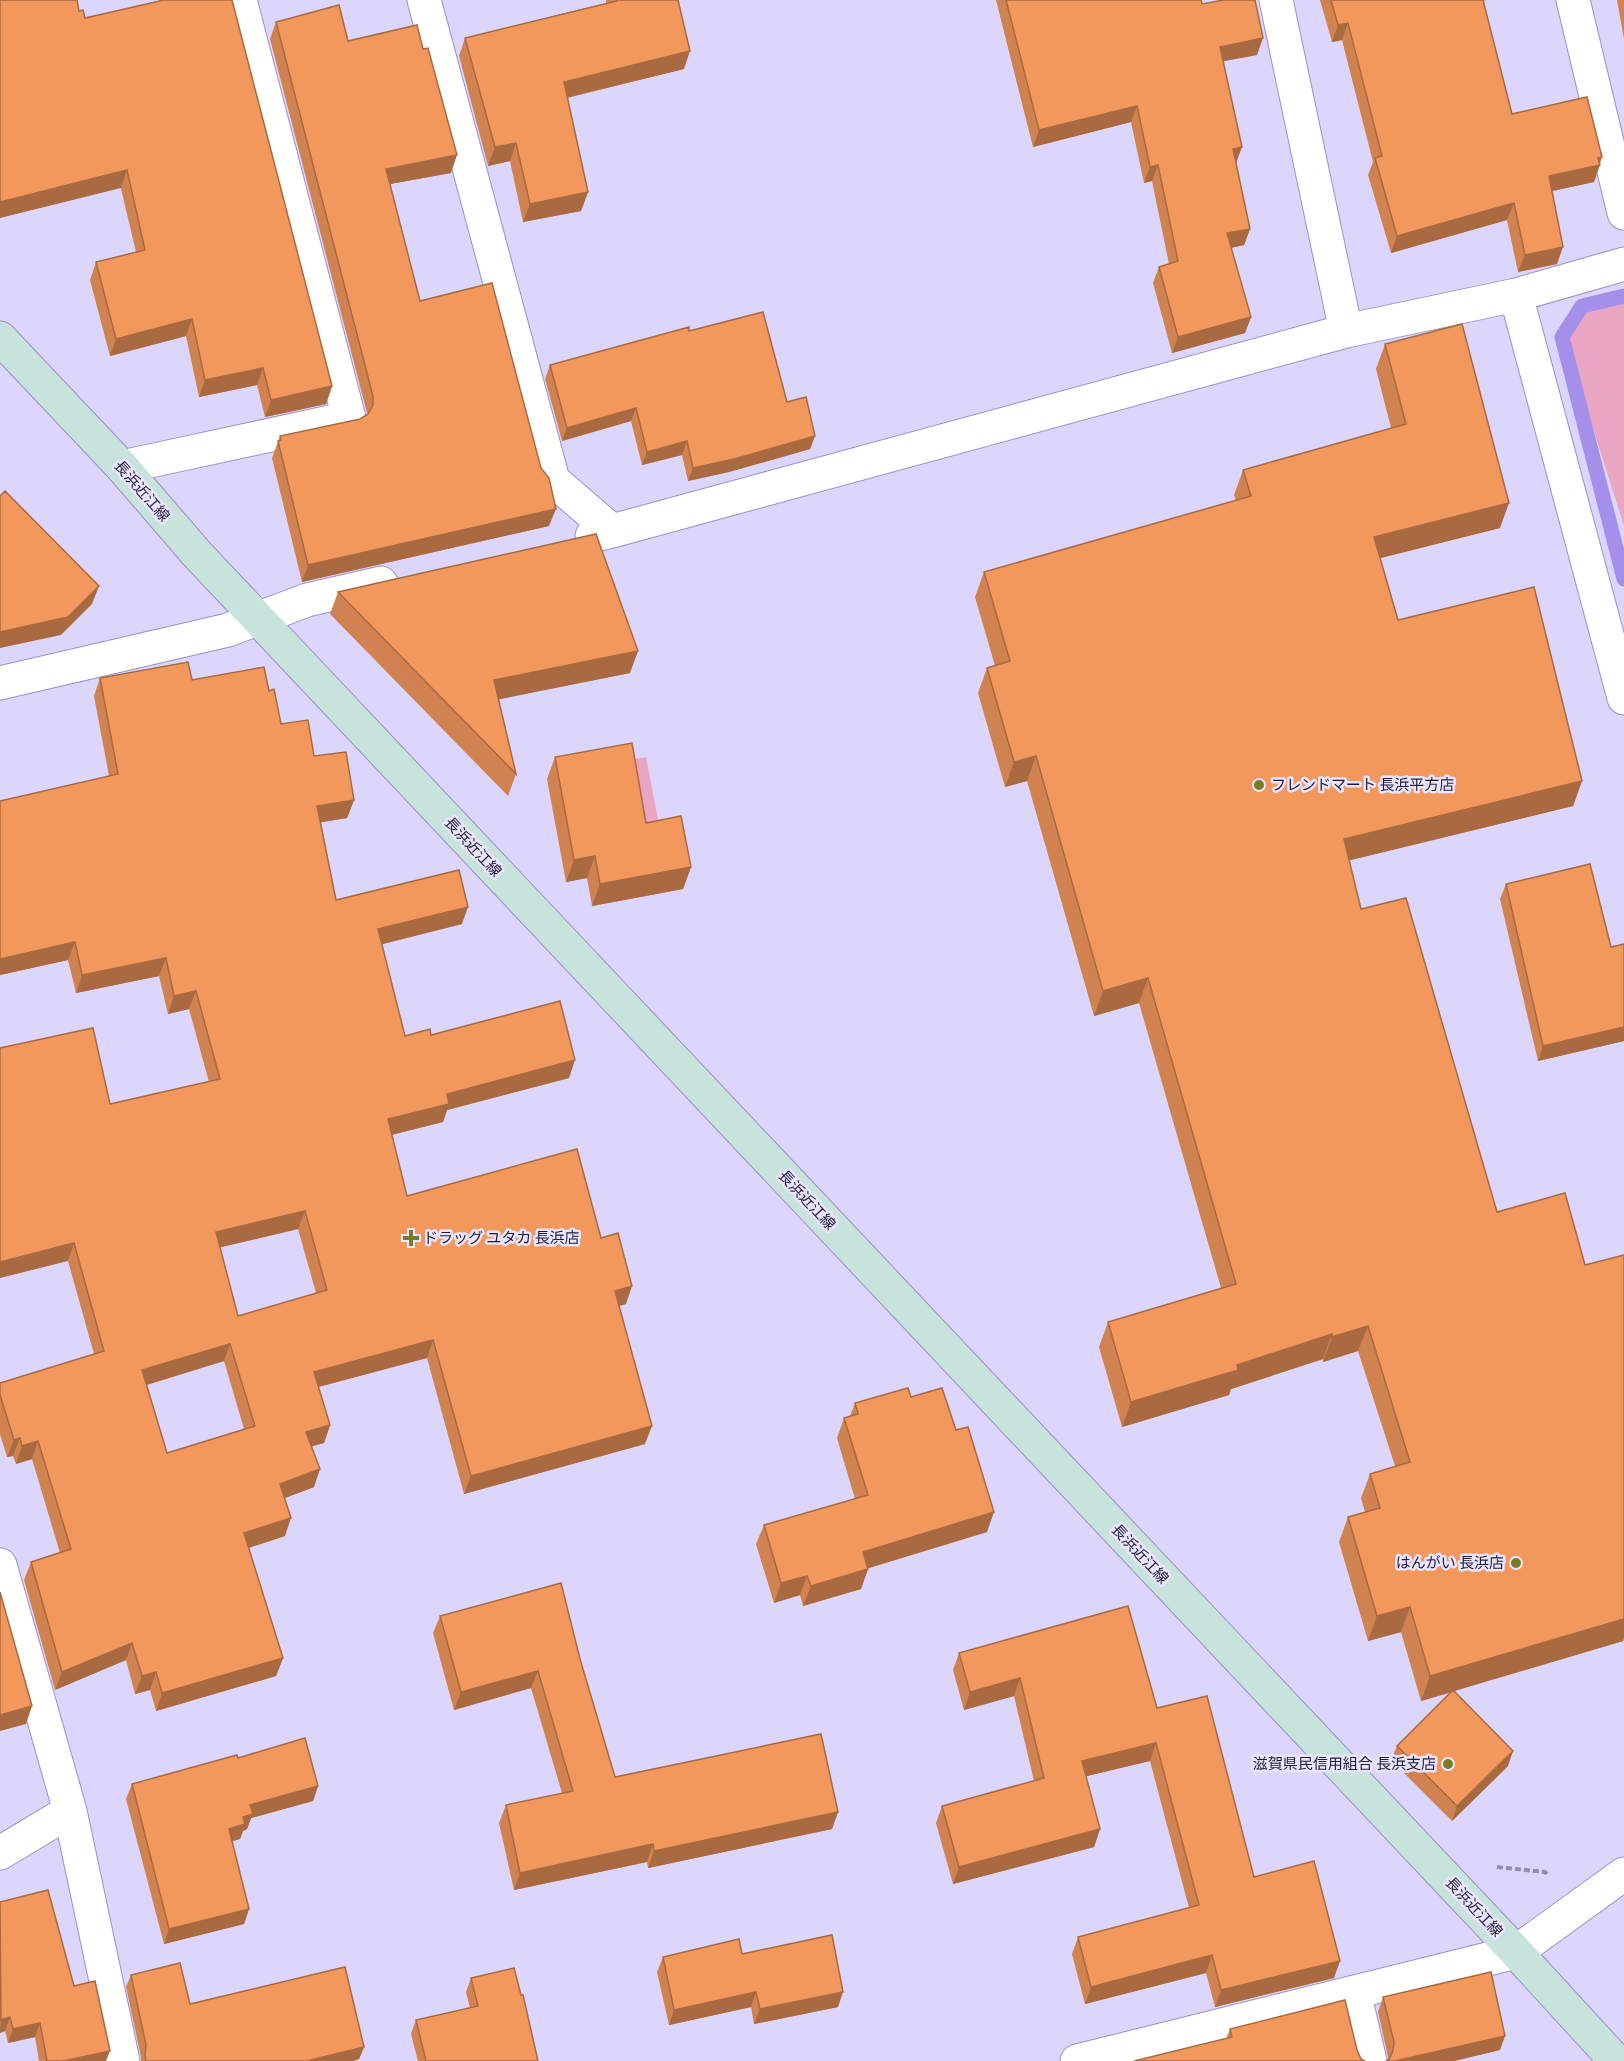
<svg xmlns="http://www.w3.org/2000/svg" width="1624" height="2061" font-family="'Titillium Web','Noto Sans JP',sans-serif">
	<style>
		.green { fill: #eaa5c2 }
		.lines { fill: none; stroke-linecap: round; stroke-linejoin: round }
		.stream { stroke: #a490eb; stroke-width: 15 }
		.minor-casing { stroke: #9a8fcb; stroke-width: 35 }
		.tertiary-casing { stroke: #9a8fcb; stroke-width: 35 }
		.secondary-casing { stroke: #9a8fcb; stroke-width: 35 }
		.path { stroke: #938dad; stroke-width: 4; stroke-dasharray: 6 3; stroke-linecap: butt }
		.minor { stroke: #fff; stroke-width: 33 }
		.tertiary { stroke: #fff; stroke-width: 33 }
		.secondary { stroke: #c8e3dc; stroke-width: 33 }
		.wall { fill: #d08350; fill-rule: evenodd }
		.shaded-wall { fill: #a96a41 }
		.building { fill: #f2985d; stroke: #a96a41; stroke-width: 1.5; fill-rule: evenodd }
		.poi-dot { fill: #777c25; stroke: #e9e5ff; stroke-width: 2 }
		.labels { text-anchor: middle; stroke-width: 5; stroke-linejoin: round; paint-order: stroke }
		.street-label { font-size: 15px; fill: #211c33; stroke: #e9e5ff }
		.poi-label { font-size: 15px; fill: #211c33; stroke: #e9e5ff; text-anchor: start }
	</style>
	<rect width="100%" height="100%" fill="#dcd6fc"/>
	<path class="green" d="M1624,301V526L1569,352L1568,341L1583,310Z
		M646,757L660,830L639,834L624,761Z"/>
	<g class="lines">
		<path class="stream" d="M1624,296L1582,306L1562,337L1624,579"/>
		<g class="minor-casing">
			<path id="minor" d="M424,0L553,480L612,531L592,536
				M1276,0L1346,331
				M1573,0L1624,213
				M1516,295L1624,264
				M122,467L349,418L240,0
				M612,531L1346,331L1516,295L1624,698
				M0,683L228,630L307,600L381,583
				M0,1565L70,1811L123,2061
				M0,1853L70,1811
				M1354,1992L1370,2061
				M1077,2061L1516,1952"/>
		</g>
		<g class="tertiary-casing">
			<path id="tertiary" d="M1516,1952L1624,1874"/>
		</g>
		<g class="secondary-casing">
			<path id="secondary" d="M0,338L122,467L197,554L1516,1952L1616,2061"/>
		</g>
		<path class="path" d="M1497,1867L1545,1872L1548,1875"/>
		<use href="#minor" class="minor"/>
		<use href="#tertiary" class="tertiary"/>
		<use href="#secondary" class="secondary"/>
	</g>
	<path class="wall" d="M159,0H232L332,386L326,404L265,417L257,385L199,397L186,336L110,356L90,280L96,262L136,252L79,11L85,18L159,1Z
		M606,0H678L684,69L567,98L588,192L581,211L523,222L510,161L488,166L459,56L465,38L606,3Z
		M996,0H1201L1202,4L1257,55L1223,61L1242,147L1236,162L1250,229L1244,245L1231,248L1251,317L1245,333L1172,353L1153,283L1159,267L1169,264L1152,181L1144,183L1131,122L1033,147Z
		M1320,0H1487L1483,1L1512,114L1600,163V165L1594,182L1552,191L1557,264L1518,272L1507,220L1391,253L1368,175L1373,162L1342,40L1332,42Z
		M1617,0H1624V39Z
		M276,22L348,41L451,173L390,184L420,301L549,526L302,582L272,458L280,436L360,419L367,415V413L270,39Z
		M1385,344L1500,528L1380,558L1398,620L1582,781L1573,806L1349,860L1361,909L1497,1212L1585,1265L1624,1255V1638L1623,1641L1453,1691L1508,1766L1452,1821L1391,1760L1397,1746L1452,1692L1421,1701L1401,1632L1368,1641L1339,1542L1348,1517L1365,1512L1361,1498L1370,1474L1395,1466L1358,1351L1323,1362V1359L1231,1389L1229,1395L1122,1427L1099,1347L1108,1322L1221,1288L1139,1003L1094,1016L1027,781L1005,787L978,693L987,668L995,666L975,597L984,572L1236,501L1234,495L1243,470L1391,428L1376,369Z
		M550,365L787,402L815,436L810,449L729,472L688,481L682,455L642,465L631,421L562,441L545,379Z
		M338,592L630,673L498,699L516,774L508,796L330,614Z
		M100,678L192,680L269,691L281,724L314,756L354,800L347,818L321,822L336,900L462,924L382,944L405,1036L431,1035L569,1078L447,1110L443,1122L392,1135L407,1196L601,1238L626,1304L619,1306L645,1444L464,1494L427,1358L318,1387L330,1425L324,1443L311,1446L314,1487L285,1498V1536L249,1548L283,1658L276,1676L156,1711L150,1690L135,1694L126,1660L55,1690L24,1580L31,1562L60,1553L32,1459L16,1464L13,1456L7,1457L0,1434V1383L94,1354L68,1261L110,1104L209,1082L189,1009L168,1014L159,976L76,993L68,960L0,975V801L109,776L94,696ZM298,1229L316,1293L238,1316L220,1247ZM224,1361L244,1429L167,1453L147,1385Z
		M555,757L646,823L691,867L683,889L592,906L587,878L566,882L547,779Z
		M1506,884L1611,947L1624,944V1041L1538,1061L1500,899Z
		M911,1397L987,1532L868,1568L861,1589L803,1606L800,1595L774,1603L756,1544L764,1525L855,1499L837,1438L844,1418L850,1416L855,1403Z
		M440,1616L580,1659L615,1777L838,1812L832,1829L648,1868L647,1862L514,1890L499,1823L506,1805L562,1793L531,1688L454,1710L433,1633Z
		M959,1653L1157,1708L1254,1877L1334,1978L1215,2007L1206,1973L1085,2004L1072,1954L1078,1937L1189,1908L1150,1761L1086,1776L1100,1829L1094,1847L953,1884L936,1823L942,1806L1034,1781L1014,1696L964,1710L953,1670Z
		M238,1758L318,1786L313,1801L251,1818L247,1829L243,1831L240,1839L232,1841L249,1909L244,1924L164,1944L126,1799L132,1784Z
		M0,1902L74,1986L106,2061H39L35,2037L8,2043L5,2031L0,2033Z
		M742,1954L838,2007L754,2024L751,2007L669,2025L657,1972L663,1957Z
		M131,1975L190,2004L364,2047L359,2059L353,2061H141V2057L126,1987Z
		M471,1978L538,2061H418L411,2034L416,2020L470,2008L466,1992Z
		M1383,1997L1500,2050L1454,2061H1386L1388,2060V2057L1378,2012Z
		M1230,2029L1357,2050L1361,2059L1226,2039Z"/>
	<path class="shaded-wall" d="M1348,23L1342,40L1332,42L1338,25Z
		M1263,38L1257,55L1214,63L1220,47Z
		M690,51L684,69L557,100L564,82Z
		M1137,106L1131,122L1033,147L1039,130Z
		M516,143L510,161L488,166L495,147Z
		M1242,147L1236,163L1233,149Z
		M457,155L451,173L379,186L386,169Z
		M1602,157L1594,182L1543,193L1549,176Z
		M1158,165L1152,181L1144,183L1150,167Z
		M127,170L121,188L0,218V202Z
		M588,192L581,211L523,222L530,204Z
		M1514,203L1507,220L1391,253L1397,236Z
		M1250,229L1244,245L1221,250L1227,233Z
		M1563,247L1557,264L1518,272L1525,255Z
		M1251,317L1245,333L1172,353L1178,337Z
		M192,319L186,336L110,356L116,339Z
		M263,368L257,385L199,397L205,380Z
		M332,386L326,404L265,417L271,400Z
		M636,408L631,421L562,441L567,428Z
		M815,436L810,449L729,472L688,481L693,468Z
		M687,441L682,455L642,465L647,452Z
		M1509,503L1500,528L1365,562L1374,537Z
		M556,509L549,526L302,582L308,565Z
		M99,586L92,604L61,635L0,648V632Z
		M638,651L630,673L486,702L494,680Z
		M1036,756L1027,781L1005,787L1014,762Z
		M1582,781L1573,806L1335,864L1344,839Z
		M354,800L347,818L311,824L317,806Z
		M595,856L587,878L566,882L574,860Z
		M691,867L683,889L592,906L600,884Z
		M468,907L462,924L371,947L378,929Z
		M75,942L68,960L0,975V959Z
		M166,958L159,976L76,993L82,975Z
		M1148,978L1139,1003L1094,1016L1103,991Z
		M196,991L189,1009L168,1014L174,996Z
		M1624,1027V1041L1538,1061L1543,1046Z
		M575,1060L569,1078L447,1110L443,1122L382,1137L388,1119L447,1094Z
		M305,1211L298,1229L209,1250L216,1232Z
		M74,1243L68,1261L0,1278V1262Z
		M632,1286L626,1304L608,1309L615,1291Z
		M1368,1326L1358,1351L1323,1362L1332,1337Z
		M1332,1334L1323,1359L1231,1389L1229,1395L1122,1427L1131,1402L1237,1365Z
		M433,1340L427,1358L307,1390L314,1372Z
		M230,1344L224,1361L136,1388L142,1370Z
		M330,1425L324,1443L299,1450L306,1432Z
		M652,1426L645,1444L464,1494L471,1476Z
		M20,1438L13,1456L7,1457L14,1440Z
		M38,1441L32,1459L16,1464L22,1446Z
		M320,1469L314,1487L274,1502L280,1484Z
		M994,1512L987,1532L856,1572L863,1552Z
		M291,1518L285,1536L238,1551L244,1533Z
		M868,1569L861,1589L803,1606L811,1586Z
		M807,1576L800,1595L774,1603L781,1583Z
		M1410,1607L1401,1632L1368,1641L1377,1616Z
		M1624,1618V1638L1623,1641L1421,1701L1430,1676Z
		M132,1643L126,1660L55,1690L62,1672Z
		M283,1658L276,1676L156,1711L162,1693Z
		M538,1671L531,1688L454,1710L461,1692Z
		M156,1672L150,1690L135,1694L142,1676Z
		M1020,1678L1014,1696L964,1710L970,1692Z
		M32,1706L26,1724L0,1731V1715Z
		M1156,1743L1150,1761L1075,1779L1082,1761Z
		M1513,1751L1508,1766L1452,1821L1457,1806Z
		M318,1786L313,1801L251,1818L247,1829L243,1831L240,1839L223,1844L229,1829L243,1817L250,1805Z
		M838,1812L832,1829L648,1868L654,1851Z
		M1100,1829L1094,1847L953,1884L959,1867Z
		M653,1844L647,1862L514,1890L520,1873Z
		M249,1909L244,1924L164,1944L169,1929Z
		M1212,1955L1206,1973L1085,2004L1091,1987Z
		M1340,1961L1334,1978L1215,2007L1221,1990Z
		M756,1992L751,2007L669,2025L674,2010Z
		M843,1992L838,2007L754,2024L760,2009Z
		M10,2017L5,2031L0,2033L1,2020Z
		M40,2023L35,2037L8,2043L13,2029Z
		M1505,2036L1500,2050L1454,2061H1395Z
		M364,2047L359,2059L353,2061H311V2060Z
		M110,2051L106,2061H63Z"/>
	<path class="building" d="M0,0H77L79,11L83,10L85,18L164,0H232L332,386L271,400L263,368L205,380L192,319L116,339L96,262L145,250L127,170L0,202Z
		M617,0H678L690,51L564,82L588,192L530,204L516,143L495,147L465,38L617,1Z
		M1006,0H1201L1202,4L1224,0H1255L1263,38L1220,47L1242,147L1233,149L1250,229L1227,233L1251,317L1178,337L1159,267L1178,261L1158,165L1150,167L1137,106L1039,130Z
		M1331,0H1483L1512,114L1587,97L1602,157L1598,158L1600,165L1549,176L1563,247L1525,255L1514,203L1397,236L1375,158L1382,156L1348,23L1338,25Z
		M339,5L348,41L417,25L423,49L428,48L457,155L386,169L420,301L492,283L541,468L549,478L556,509L308,565L278,441L281,440L280,436L360,419L368,414L373,405V396L276,22Z
		M763,312L787,402L806,397L815,436L734,459L693,468L687,441L647,452L636,408L567,428L550,365L689,327V331Z
		M1462,324L1509,503L1374,537L1398,620L1534,587L1582,781L1344,839L1361,909L1406,898L1497,1212L1565,1193L1585,1265L1624,1255V1619L1430,1676L1410,1607L1377,1616L1348,1517L1380,1508L1370,1474L1410,1462L1368,1326L1332,1337V1334L1237,1365L1238,1370L1131,1402L1108,1322L1236,1284L1148,978L1103,991L1036,756L1014,762L987,668L1010,661L984,572L1251,496L1243,470L1406,424L1385,344Z
		M5,491L99,586L68,617L0,632V496Z
		M596,534L638,651L494,680L516,774L338,592Z
		M188,662L192,680L264,667L269,691L274,689L281,724L308,720L314,756L346,752L354,800L317,806L336,900L459,870L468,907L378,929L405,1036L430,1029L431,1035L560,1001L575,1060L447,1094L449,1104L388,1119L407,1196L577,1149L601,1238L618,1233L632,1286L615,1291L652,1426L471,1476L433,1340L314,1372L330,1425L306,1432L320,1469L280,1484L291,1518L244,1533L283,1658L162,1693L156,1672L142,1676L132,1643L62,1672L31,1562L71,1549L38,1441L22,1446L20,1438L14,1440L0,1395V1383L104,1351L74,1243L0,1262V1048L93,1028L110,1104L220,1079L196,991L174,996L166,958L82,975L75,942L0,959V801L118,774L100,678ZM305,1211L327,1290L238,1316L216,1232ZM230,1344L255,1426L167,1453L142,1370Z
		M632,743L646,823L681,816L691,867L600,884L595,856L574,860L555,757Z
		M1590,864L1611,947L1624,944V1027L1543,1046L1506,884Z
		M908,1388L911,1397L942,1388L956,1430L968,1427L994,1512L863,1552L868,1569L811,1586L807,1576L781,1583L764,1525L868,1495L844,1418L858,1414L855,1403Z
		M561,1583L580,1659L615,1777L821,1734L838,1812L654,1851L653,1844L520,1873L506,1805L573,1791L538,1671L461,1692L440,1616Z
		M0,1592L32,1706L0,1715Z
		M1128,1606L1157,1708L1207,1696L1254,1877L1314,1861L1340,1961L1221,1990L1212,1955L1091,1987L1078,1937L1199,1905L1156,1743L1082,1761L1100,1829L959,1867L942,1806L1044,1778L1020,1678L970,1692L959,1653Z
		M1453,1690L1513,1751L1457,1806L1397,1746Z
		M305,1738L318,1786L250,1805L253,1814L243,1817L245,1824L229,1829L249,1909L169,1929L132,1784L237,1755L238,1758Z
		M48,1890L74,1986L95,1981L110,2051L63,2061H47L40,2023L13,2029L10,2017L1,2020L0,1902Z
		M832,1935L843,1992L760,2009L756,1992L674,2010L663,1957L739,1939L742,1954Z
		M180,1963L190,2004L345,1967L364,2047L311,2060L312,2061H146L145,2056L146,2045L131,1975Z
		M514,1968L521,1995H523L538,2061H426L416,2020L478,2006L471,1978Z
		M1491,1972L1505,2036L1395,2061H1386L1389,2059L1393,2051L1394,2042L1383,1997Z
		M1345,2000L1357,2050L1361,2059L1365,2061H1134L1232,2037L1230,2029Z"/>
	<g class="poi-dot">
		<circle cx="1259" cy="785" r="6"/>
		<path d="M408 1229h6v6h6v6h-6v6h-6v-6h-6v-6h6z"/>
		<circle cx="1516" cy="1563" r="6"/>
		<circle cx="1448" cy="1764" r="6"/>
	</g>
	<g class="labels">
		<g class="street-label">
			<text transform="translate(142 491) rotate(49)" y="5">長浜近江線</text>
			<text transform="translate(473 847) rotate(47)" y="5">長浜近江線</text>
			<text transform="translate(807 1200) rotate(47)" y="5">長浜近江線</text>
			<text transform="translate(1140 1554) rotate(47)" y="5">長浜近江線</text>
			<text transform="translate(1474 1907) rotate(47)" y="5">長浜近江線</text>
		</g>
		<g class="poi-label">
			<text x="1271" y="790">フレンドマート 長浜平方店</text>
			<text x="423" y="1243">ドラッグ ユタカ 長浜店</text>
			<text x="1504" y="1568" text-anchor="end">はんがい 長浜店</text>
			<text x="1436" y="1769" text-anchor="end">滋賀県民信用組合 長浜支店</text>
		</g>
	</g>
</svg>
